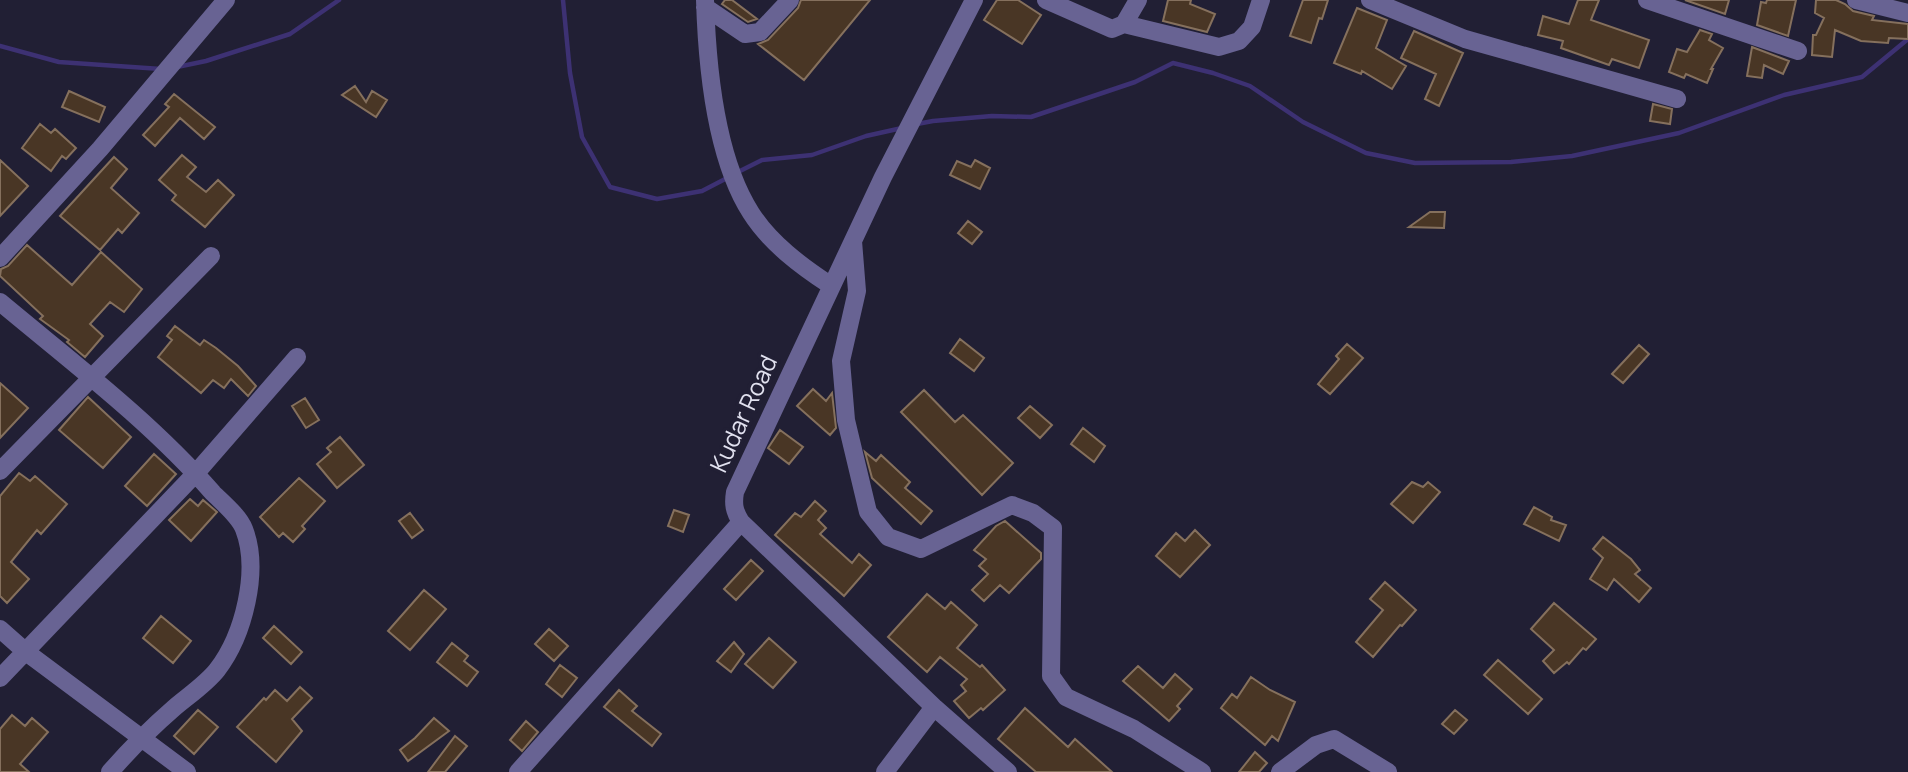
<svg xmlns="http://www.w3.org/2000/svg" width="1908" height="772" font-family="Manrope,sans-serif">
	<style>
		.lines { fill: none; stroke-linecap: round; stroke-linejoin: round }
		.stream { stroke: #3d3173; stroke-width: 4.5 }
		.building { fill: #493625; stroke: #85705d; stroke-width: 2 }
		.minor { stroke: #686393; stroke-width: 18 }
		.labels { text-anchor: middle; stroke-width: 7; stroke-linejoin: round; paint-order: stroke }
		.street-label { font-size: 24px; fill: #e1e1ef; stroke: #211f34 }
	</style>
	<rect width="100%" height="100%" fill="#211f34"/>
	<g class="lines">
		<path class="stream" d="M563,0L570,73L582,137L610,187L657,199L702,191L729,177
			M0,46L59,62L161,69
			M177,67L206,61L290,34L339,0
			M917,124L933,121L992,116L1031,117L1135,82L1173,63L1213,73L1250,86L1303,122L1366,153L1415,163L1511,162L1572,156L1679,133L1784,95L1862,77L1908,39
			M736,173L762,160L812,155L866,136L902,128"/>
	</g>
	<path class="building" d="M725,0H732L757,19L748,22L722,4Z
		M801,0H870L804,80L758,44L768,40L798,8Z
		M997,0H1018L1041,15L1022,44L984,20Z
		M1168,0H1191L1190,4L1215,14L1207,32L1163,21Z
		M1303,0H1328L1322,19L1319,18L1311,43L1290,36Z
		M1578,0H1599L1591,20L1649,40L1639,68L1612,59L1609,65L1561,48L1563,41L1538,35L1543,16L1569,24Z
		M1685,0H1729L1725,14Z
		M1767,0H1796L1788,36L1757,25L1761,2L1766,3Z
		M1816,0H1836L1845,4L1853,11L1874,16L1872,20L1908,24V39L1889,38L1888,43L1861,41L1835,30L1832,57L1812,55L1813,35H1816L1824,18L1815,13Z
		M1357,8L1387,20L1376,48L1406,66L1392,89L1362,71L1361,74L1334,63Z
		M1700,30L1712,34L1709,40L1723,48L1711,69H1713L1707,83L1686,74L1684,78L1669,72L1677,49L1687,52Z
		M1414,31L1463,53L1439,106L1425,99L1436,74L1401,58Z
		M1752,47L1789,61L1783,74L1764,65L1762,78L1747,76Z
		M355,86L366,102L372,91L387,100L376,117L342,95Z
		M69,91L105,107L99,122L62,107Z
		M174,94L215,127L204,139L180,118L155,146L143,135L169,107L165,104Z
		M1653,104L1672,109L1670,124L1650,121Z
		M40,124L51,133L55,129L76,148L66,159L62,156L51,171L22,148Z
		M182,155L196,167L187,177L206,192L218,180L234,195L205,227L172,200L176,195L159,180Z
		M114,157L127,169L111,188L139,213L122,233L118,229L100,250L60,216Z
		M0,160L28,186L0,216Z
		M975,160L990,168L980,189L950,175L957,161L971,167Z
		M1430,212H1445L1444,228L1409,227Z
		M968,221L982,232L972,244L958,233Z
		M27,245L72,285L101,252L142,289L124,312L110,302L90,324L103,336L85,357L67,342L69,340L40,319L43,316L0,276L1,269L8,266Z
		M175,326L200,345L204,340L216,348L238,366L256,386L248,396L231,379L224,388L213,380L201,393L158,357L172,340L167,336Z
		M960,339L984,358L974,371L950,353Z
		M1347,344L1363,358L1330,394L1318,384L1339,359L1336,356Z
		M1639,345L1649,354L1623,383L1612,374Z
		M0,383L28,408L0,438Z
		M813,389L826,401L832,393L836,428L830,435L797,406Z
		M924,390L955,422L963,415L1013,463L982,495L901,412Z
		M88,397L131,437L103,468L59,430Z
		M305,398L319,420L306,428L292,406Z
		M1030,406L1052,425L1040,438L1018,418Z
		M1083,428L1105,446L1094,462L1071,444Z
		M780,430L803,447L789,464L768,448Z
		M340,437L364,465L337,488L317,464L331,452L327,448Z
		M865,452L876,461L881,455L910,482L905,488L932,511L921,524L872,478Z
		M154,454L176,474L147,506L125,486Z
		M19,473L30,481L35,476L67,504L41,534L37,530L11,562L29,579L7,603L0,596V496Z
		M299,478L325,501L302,526L305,529L293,542L283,533L279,537L260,517Z
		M1412,482L1423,487L1428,482L1440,492L1413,523L1391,504Z
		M190,499L198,506L203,500L217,512L191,541L169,520Z
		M815,501L826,511L818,520L826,528L820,534L852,563L859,554L871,565L844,596L775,535L795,513L801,517Z
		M1534,507L1552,517L1551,520L1566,525L1559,541L1524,524Z
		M674,510L689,515L683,532L668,526Z
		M410,513L423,530L412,538L399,521Z
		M1005,521L1041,553V559L1009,593L1000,585L984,601L972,590L988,574L979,566L986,559L974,550L996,526Z
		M1195,530L1210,545L1180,577L1156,556L1176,533L1185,541Z
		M1603,537L1631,559L1640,570L1635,574L1651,588L1639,602L1614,579L1607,590L1590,579L1603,558L1593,549Z
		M751,560L763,571L736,600L724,589Z
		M1385,582L1416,610L1402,626L1400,625L1373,657L1356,642L1383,610L1370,599Z
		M424,590L446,609L410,650L388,631Z
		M927,594L945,609L951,602L977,625L957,648L980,667L982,665L1005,690L983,710L981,708L969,718L954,701L966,691L961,685L967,679L940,657L927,672L888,637Z
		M1554,603L1596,639L1586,650L1583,648L1569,664L1567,662L1554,673L1543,661L1554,650L1531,629Z
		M161,616L191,641L173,663L143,638Z
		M274,626L302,652L291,664L263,638Z
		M549,629L568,646L554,661L535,644Z
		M769,638L796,662L773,688L745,664Z
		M734,642L744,654L731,672L717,661Z
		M452,643L468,656L464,661L478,672L467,686L437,662Z
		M1498,660L1542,699L1528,714L1484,675Z
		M560,665L577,678L562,697L546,684Z
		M1138,666L1163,688L1175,674L1192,689L1177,706L1180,709L1169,721L1123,681Z
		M1251,677L1270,690L1295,702L1278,741L1272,736L1265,745L1221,708L1232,694L1237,698Z
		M300,687L312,698L292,719L302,731L276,762L237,727L264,698L266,700L275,690L287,701Z
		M619,690L637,706L632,711L661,734L652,746L604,707Z
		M1025,708L1068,747L1075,739L1112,772H1036L998,739Z
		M198,710L218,727L194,754L174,736Z
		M1455,710L1467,720L1454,734L1442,724Z
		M12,715L25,726L32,718L48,732L20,764L29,772H0V729Z
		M434,718L449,731L408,761L400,750L415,738Z
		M526,721L538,732L522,751L510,740Z
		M455,736L467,746L445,772H428Z
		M1255,752L1267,763L1259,772H1239Z"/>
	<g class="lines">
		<path class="minor" d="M705,0C707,66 715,157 751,213C770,243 801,266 830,285
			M974,0L883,177L735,492C733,504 734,511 741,522L934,707L1008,772
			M1046,0L1112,29L1124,24L1138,0
			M1370,0L1465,39L1677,99
			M1647,0L1798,51
			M1856,0L1908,13
			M705,7L745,34L760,32L790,0
			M1124,24L1219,47L1239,41L1252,27L1261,0
			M853,241L857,291L841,361L846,420L868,512L888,537L921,549L1012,505L1033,513L1053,528L1051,676L1066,697L1134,729L1202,772
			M0,258L100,149L226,0
			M0,302C73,363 150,421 213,493C223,503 239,516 244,529C260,570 244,635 217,670C206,684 188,696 174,708C151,728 130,749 110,772
			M0,471L211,256
			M0,629L26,652L187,772
			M0,678L196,473L297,357
			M518,772L741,522
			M885,772L934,707
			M1280,772L1316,745L1334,739L1388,772"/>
	</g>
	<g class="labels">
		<g class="street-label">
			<text transform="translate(744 414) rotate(-65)" y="8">Kudar Road</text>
		</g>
	</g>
</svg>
